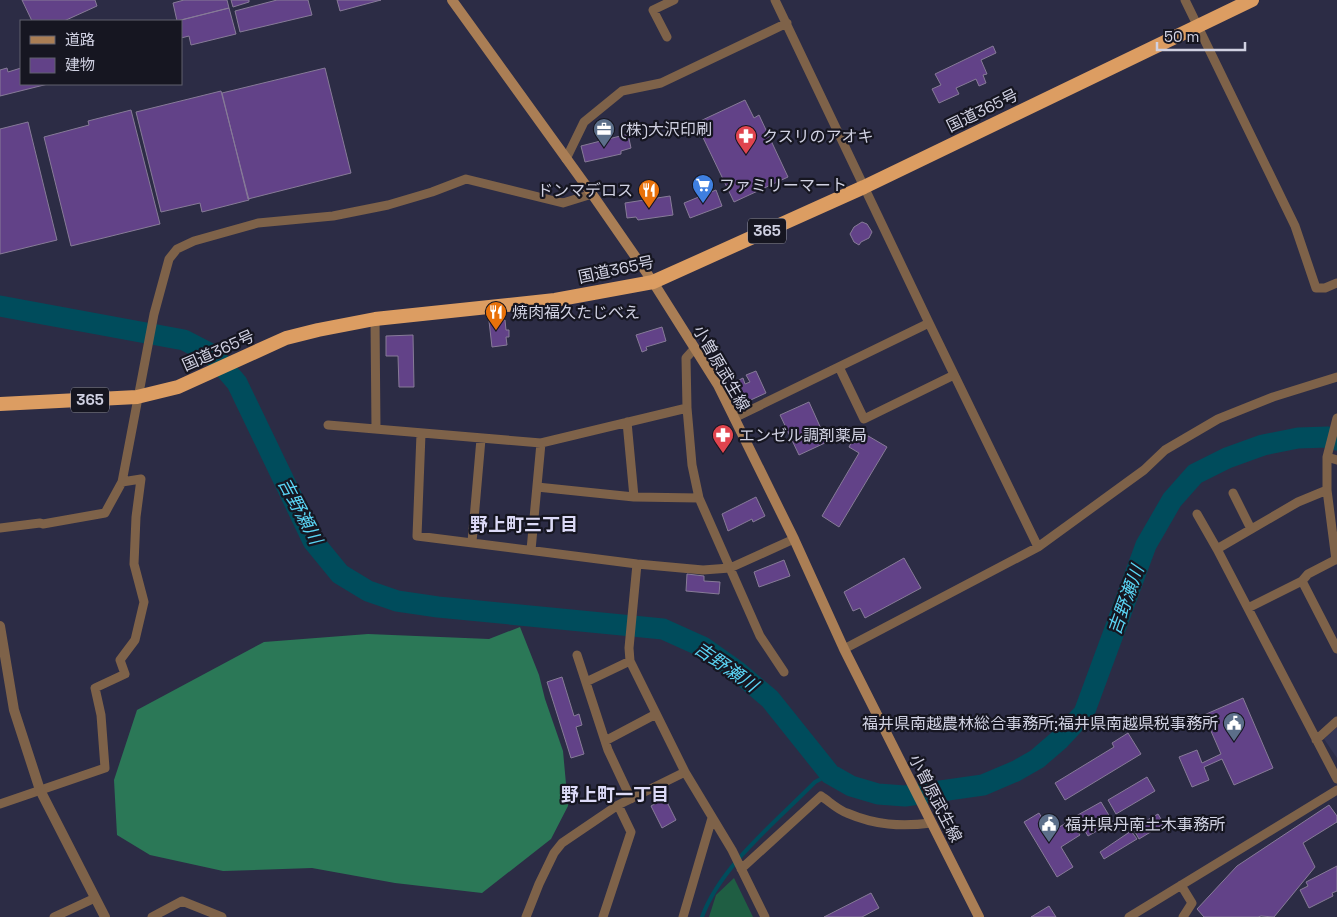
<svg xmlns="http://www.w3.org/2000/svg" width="1337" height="917" font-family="'Space Grotesk','Noto Sans JP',sans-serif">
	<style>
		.built { fill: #343554 }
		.green { fill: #1f5e43 }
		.forest { fill: #2b7857 }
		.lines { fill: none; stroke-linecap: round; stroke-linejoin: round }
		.stream { stroke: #004c5c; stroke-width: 4 }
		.river { stroke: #004c5c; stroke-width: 21 }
		.building { fill: #624288; stroke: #877b98 }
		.minor { stroke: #7e6249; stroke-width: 9 }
		.tertiary { stroke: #7e6249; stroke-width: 10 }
		.secondary { stroke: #aa7e55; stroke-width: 10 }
		.trunk { stroke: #dc9d62; stroke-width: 14 }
		.labels { text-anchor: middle; stroke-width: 4.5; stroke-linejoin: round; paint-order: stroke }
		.shield { fill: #161621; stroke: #9899a8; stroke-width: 1 }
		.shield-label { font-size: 15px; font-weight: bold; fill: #d0d1e2 }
		.street-label { font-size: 16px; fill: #d0d1e2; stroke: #161621 }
		.poi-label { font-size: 16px; fill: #d0d1e2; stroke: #161621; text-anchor: start }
		.water-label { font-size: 18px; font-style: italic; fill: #5ad4f4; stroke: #161621 }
		.neighbourhood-label { font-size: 18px; font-weight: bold; fill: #dcdaf7; stroke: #161621 }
	</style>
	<rect width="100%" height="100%" fill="#2c2c45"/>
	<path class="built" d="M1337,727V758L1324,739Z"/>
	<path class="green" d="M734,878L753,917H709L716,895Z"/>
	<path class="forest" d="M520,627L539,675L545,699L563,751L568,806L551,839L482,893L395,883L312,868L223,871L150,855L117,835L114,780L137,710L264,642L368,634L489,639Z"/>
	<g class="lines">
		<path class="stream" d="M702,917C721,865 777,821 815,782L830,774"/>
		<path class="river" d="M0,306L184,340L213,355L237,383L313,541L340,574L368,591L397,601L438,607L663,629L703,647L737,671L770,699L830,774L851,786L878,794L905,796L983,785L1016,771L1037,759L1059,740L1084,713L1146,545L1172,500L1195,474L1227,458L1263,445L1298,438L1328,437L1337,440"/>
	</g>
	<path class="building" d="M22,0H95L97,6L64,21H32Z
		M184,0H227L229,8L177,21L173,3Z
		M231,0H249V2L233,7Z
		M277,0H308L312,15L240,32L235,11Z
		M337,0H381L340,11Z
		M229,8L236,34L191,45L189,36L181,38V21H177Z
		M993,46L996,53L981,60L987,74L983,75L986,83L979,86L976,79L956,88L959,94L939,103L932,89L941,85L935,74Z
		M7,68L8,72L21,68V84H48L0,96V70Z
		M325,68L351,173L248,199L222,93Z
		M221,91L249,200L202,212L200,203L161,212L136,112Z
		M745,100L754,118L759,115L788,177L734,202L696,123Z
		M131,110L160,224L71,246L44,137L89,125L88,121Z
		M28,122L57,240L0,254V129Z
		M628,134L631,148L621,151V154L585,162L581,146Z
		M716,190L722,206L690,218L684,203Z
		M670,196L673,215L638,220L636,217L627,218L625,203Z
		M862,222L867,224L872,232L869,238L861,242L859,245L854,242L850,234L854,227Z
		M505,320L506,330H509V337H506L507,345L492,347L489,321Z
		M662,327L666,341L646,347L647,350L642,352L636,335Z
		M413,335L414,387H399L398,356H386V336Z
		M756,371L766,393L742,404L733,383L743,378L745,384L750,382L746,375Z
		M809,402L827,442L799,455L780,415Z
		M858,430L887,447L839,527L822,516L859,453L849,447Z
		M756,497L765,516L753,522L752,519L728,531L722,514Z
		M904,558L921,588L865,618L860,608L853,611L844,592Z
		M784,560L790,576L759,587L754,572Z
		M687,574L704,576V581L720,582L719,594L686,591Z
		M562,677L574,716L579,714L582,725L576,727L584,754L571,758L547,682Z
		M1243,698L1273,768L1234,785L1222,759L1204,767L1209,780L1192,787L1179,757L1197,750L1202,763L1221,754L1204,715Z
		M1128,733L1141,754L1065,800L1055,783L1114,747L1112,743Z
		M1147,777L1155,791L1116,814L1108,800Z
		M665,798L676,820L662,828L651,806Z
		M1101,802L1113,822L1088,836L1076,816Z
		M1329,805L1337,816V822L1303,843L1315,867L1274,917L1261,916L1258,917H1204L1197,909L1237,866Z
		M1039,813L1051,832L1071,820L1080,835L1061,847L1073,867L1057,877L1024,822Z
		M1158,814L1164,824L1139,839L1133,828Z
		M1131,831L1137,839L1104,859L1100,852Z
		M1337,866V891L1332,893L1333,896L1309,908L1300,890L1308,886L1306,882Z
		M871,893L879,908L862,917H824Z
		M1049,906L1056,917H1031Z"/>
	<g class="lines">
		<path class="minor" d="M775,0L929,323L1038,547
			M1185,0L1295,226L1316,288H1325L1337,283
			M667,37L653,10L674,0
			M566,159L584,122L622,91L661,83L787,23
			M375,319L376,429
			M839,367L864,419L954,375
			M687,408L692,465L699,498L760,636L784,672
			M734,418L929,323
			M627,422L634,497
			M328,425L541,443L687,408L686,358L695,348
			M421,434L417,536L637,564L703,570L730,568L794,539
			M1327,457L1337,460
			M537,487L634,497L699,498
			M1327,490L1298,502L1217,549L1337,779
			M1233,493L1251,529
			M1197,514L1217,549
			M0,528L40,523L43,524L105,513L122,482L154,314L169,259L177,249L194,241L258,223L333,216L388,205L432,192L466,179L563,203L592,194
			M472,542L481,439
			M531,550L541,443
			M1336,560L1327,490V457L1337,418
			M637,564L629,648L630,661L685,772L732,850L765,917
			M1302,581L1337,649
			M1248,608L1302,581L1308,574L1337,559
			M844,649L1038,547L1144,470L1165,450L1218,419L1273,397L1337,377
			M577,655L608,750L631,799
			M586,682L630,661
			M1316,740L1337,721
			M605,741L656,714
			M0,804L105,768L101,715L95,688L125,674L120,660L135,640L144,602L134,564L136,517L141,479L122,482
			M741,869L821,796C830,802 838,810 847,813C875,825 901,827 931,823
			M1181,885L1192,903L1183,917
			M54,917L95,898
			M152,917L182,901L222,917
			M526,917L539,884L554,853L562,843L618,805L685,772
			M603,917L631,832L618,805
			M683,917L712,818
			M1129,917L1337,790"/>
		<path class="tertiary" d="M0,626L14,710L40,790L105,917"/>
		<path class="secondary" d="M452,0L592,194L653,282L718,385L794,539L844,649L979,917"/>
		<path class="trunk" d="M0,404L137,397L178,387L286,338L318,330L375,319L555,300L653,282L864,187L1252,0"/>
	</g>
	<defs>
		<g id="office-pin" transform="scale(1.125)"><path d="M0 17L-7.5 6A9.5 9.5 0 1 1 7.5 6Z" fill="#5c6f8a" stroke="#161621"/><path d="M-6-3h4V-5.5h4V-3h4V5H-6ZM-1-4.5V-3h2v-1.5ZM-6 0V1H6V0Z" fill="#fff"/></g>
		<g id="pharmacy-pin" transform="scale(1.125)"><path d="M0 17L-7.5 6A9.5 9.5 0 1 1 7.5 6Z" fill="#e0444e" stroke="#161621"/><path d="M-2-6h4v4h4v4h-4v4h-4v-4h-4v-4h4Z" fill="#fff"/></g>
		<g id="supermarket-pin" transform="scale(1.125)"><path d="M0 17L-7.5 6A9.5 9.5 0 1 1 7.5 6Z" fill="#3f7fe0" stroke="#161621"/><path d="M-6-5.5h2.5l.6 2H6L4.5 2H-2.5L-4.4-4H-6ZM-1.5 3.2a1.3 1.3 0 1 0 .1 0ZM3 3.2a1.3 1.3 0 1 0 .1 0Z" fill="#fff"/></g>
		<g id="restaurant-pin" transform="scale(1.125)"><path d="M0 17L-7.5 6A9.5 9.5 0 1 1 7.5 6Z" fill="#e8710a" stroke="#161621"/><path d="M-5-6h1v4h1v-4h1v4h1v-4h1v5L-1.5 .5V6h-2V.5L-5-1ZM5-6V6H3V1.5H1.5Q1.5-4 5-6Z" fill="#fff"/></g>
		<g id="civic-pin" transform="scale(1.125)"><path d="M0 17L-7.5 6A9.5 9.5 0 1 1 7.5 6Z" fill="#5c6f8a" stroke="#161621"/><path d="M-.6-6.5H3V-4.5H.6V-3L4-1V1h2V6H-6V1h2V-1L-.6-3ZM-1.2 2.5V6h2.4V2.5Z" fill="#fff"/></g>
	</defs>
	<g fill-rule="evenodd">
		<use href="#office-pin" x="604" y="129"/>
		<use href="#pharmacy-pin" x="746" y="136"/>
		<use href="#supermarket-pin" x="703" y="185"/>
		<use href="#restaurant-pin" x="649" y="190"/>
		<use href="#restaurant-pin" x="496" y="312"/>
		<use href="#pharmacy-pin" x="723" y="435"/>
		<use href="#civic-pin" x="1234" y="723"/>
		<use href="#civic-pin" x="1049" y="824"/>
	</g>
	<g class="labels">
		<g class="shield">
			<rect x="748" y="218.5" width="38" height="25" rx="4"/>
			<rect x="71" y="387.5" width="38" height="25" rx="4"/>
		</g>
		<g class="shield-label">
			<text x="767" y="236">365</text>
			<text x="90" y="405">365</text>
		</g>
		<g class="street-label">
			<text transform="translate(982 110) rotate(-26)" y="6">国道365号</text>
			<text transform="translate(616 269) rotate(-12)" y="6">国道365号</text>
			<text transform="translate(218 350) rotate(-24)" y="6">国道365号</text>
			<text transform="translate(722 368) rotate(60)" y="6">小曽原武生線</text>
			<text transform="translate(936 798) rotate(63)" y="6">小曽原武生線</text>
		</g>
		<g class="poi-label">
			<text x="620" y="135">(株)大沢印刷</text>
			<text x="762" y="142">クスリのアオキ</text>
			<text x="719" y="191">ファミリーマート</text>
			<text x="633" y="196" text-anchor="end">ドンマデロス</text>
			<text x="512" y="318">焼肉福久たじべえ</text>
			<text x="739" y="441">エンゼル調剤薬局</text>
			<text x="1218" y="729" text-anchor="end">福井県南越農林総合事務所;福井県南越県税事務所</text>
			<text x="1065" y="830">福井県丹南土木事務所</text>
		</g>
		<g class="water-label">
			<text transform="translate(300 511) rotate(62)" y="6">吉野瀬川</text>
			<text transform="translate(1126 600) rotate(-70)" y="6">吉野瀬川</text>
			<text transform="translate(726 667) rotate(35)" y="6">吉野瀬川</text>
		</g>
		<g class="neighbourhood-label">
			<text x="524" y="531">野上町三丁目</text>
			<text x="615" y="801">野上町一丁目</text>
		</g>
	</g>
	<rect x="20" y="20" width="162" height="65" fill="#161621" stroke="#60616e"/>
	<rect x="30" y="36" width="25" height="8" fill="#aa7e55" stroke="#60616e"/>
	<text x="65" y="45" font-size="15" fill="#d0d1e2">道路</text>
	<rect x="30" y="58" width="25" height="15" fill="#624288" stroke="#60616e"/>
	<text x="65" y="70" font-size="15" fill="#d0d1e2">建物</text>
	<path d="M1157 42v8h88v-8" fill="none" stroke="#d0d1e2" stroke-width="2.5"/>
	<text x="1164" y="42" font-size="15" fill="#d0d1e2" stroke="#161621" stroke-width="4" paint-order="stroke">50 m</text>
</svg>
